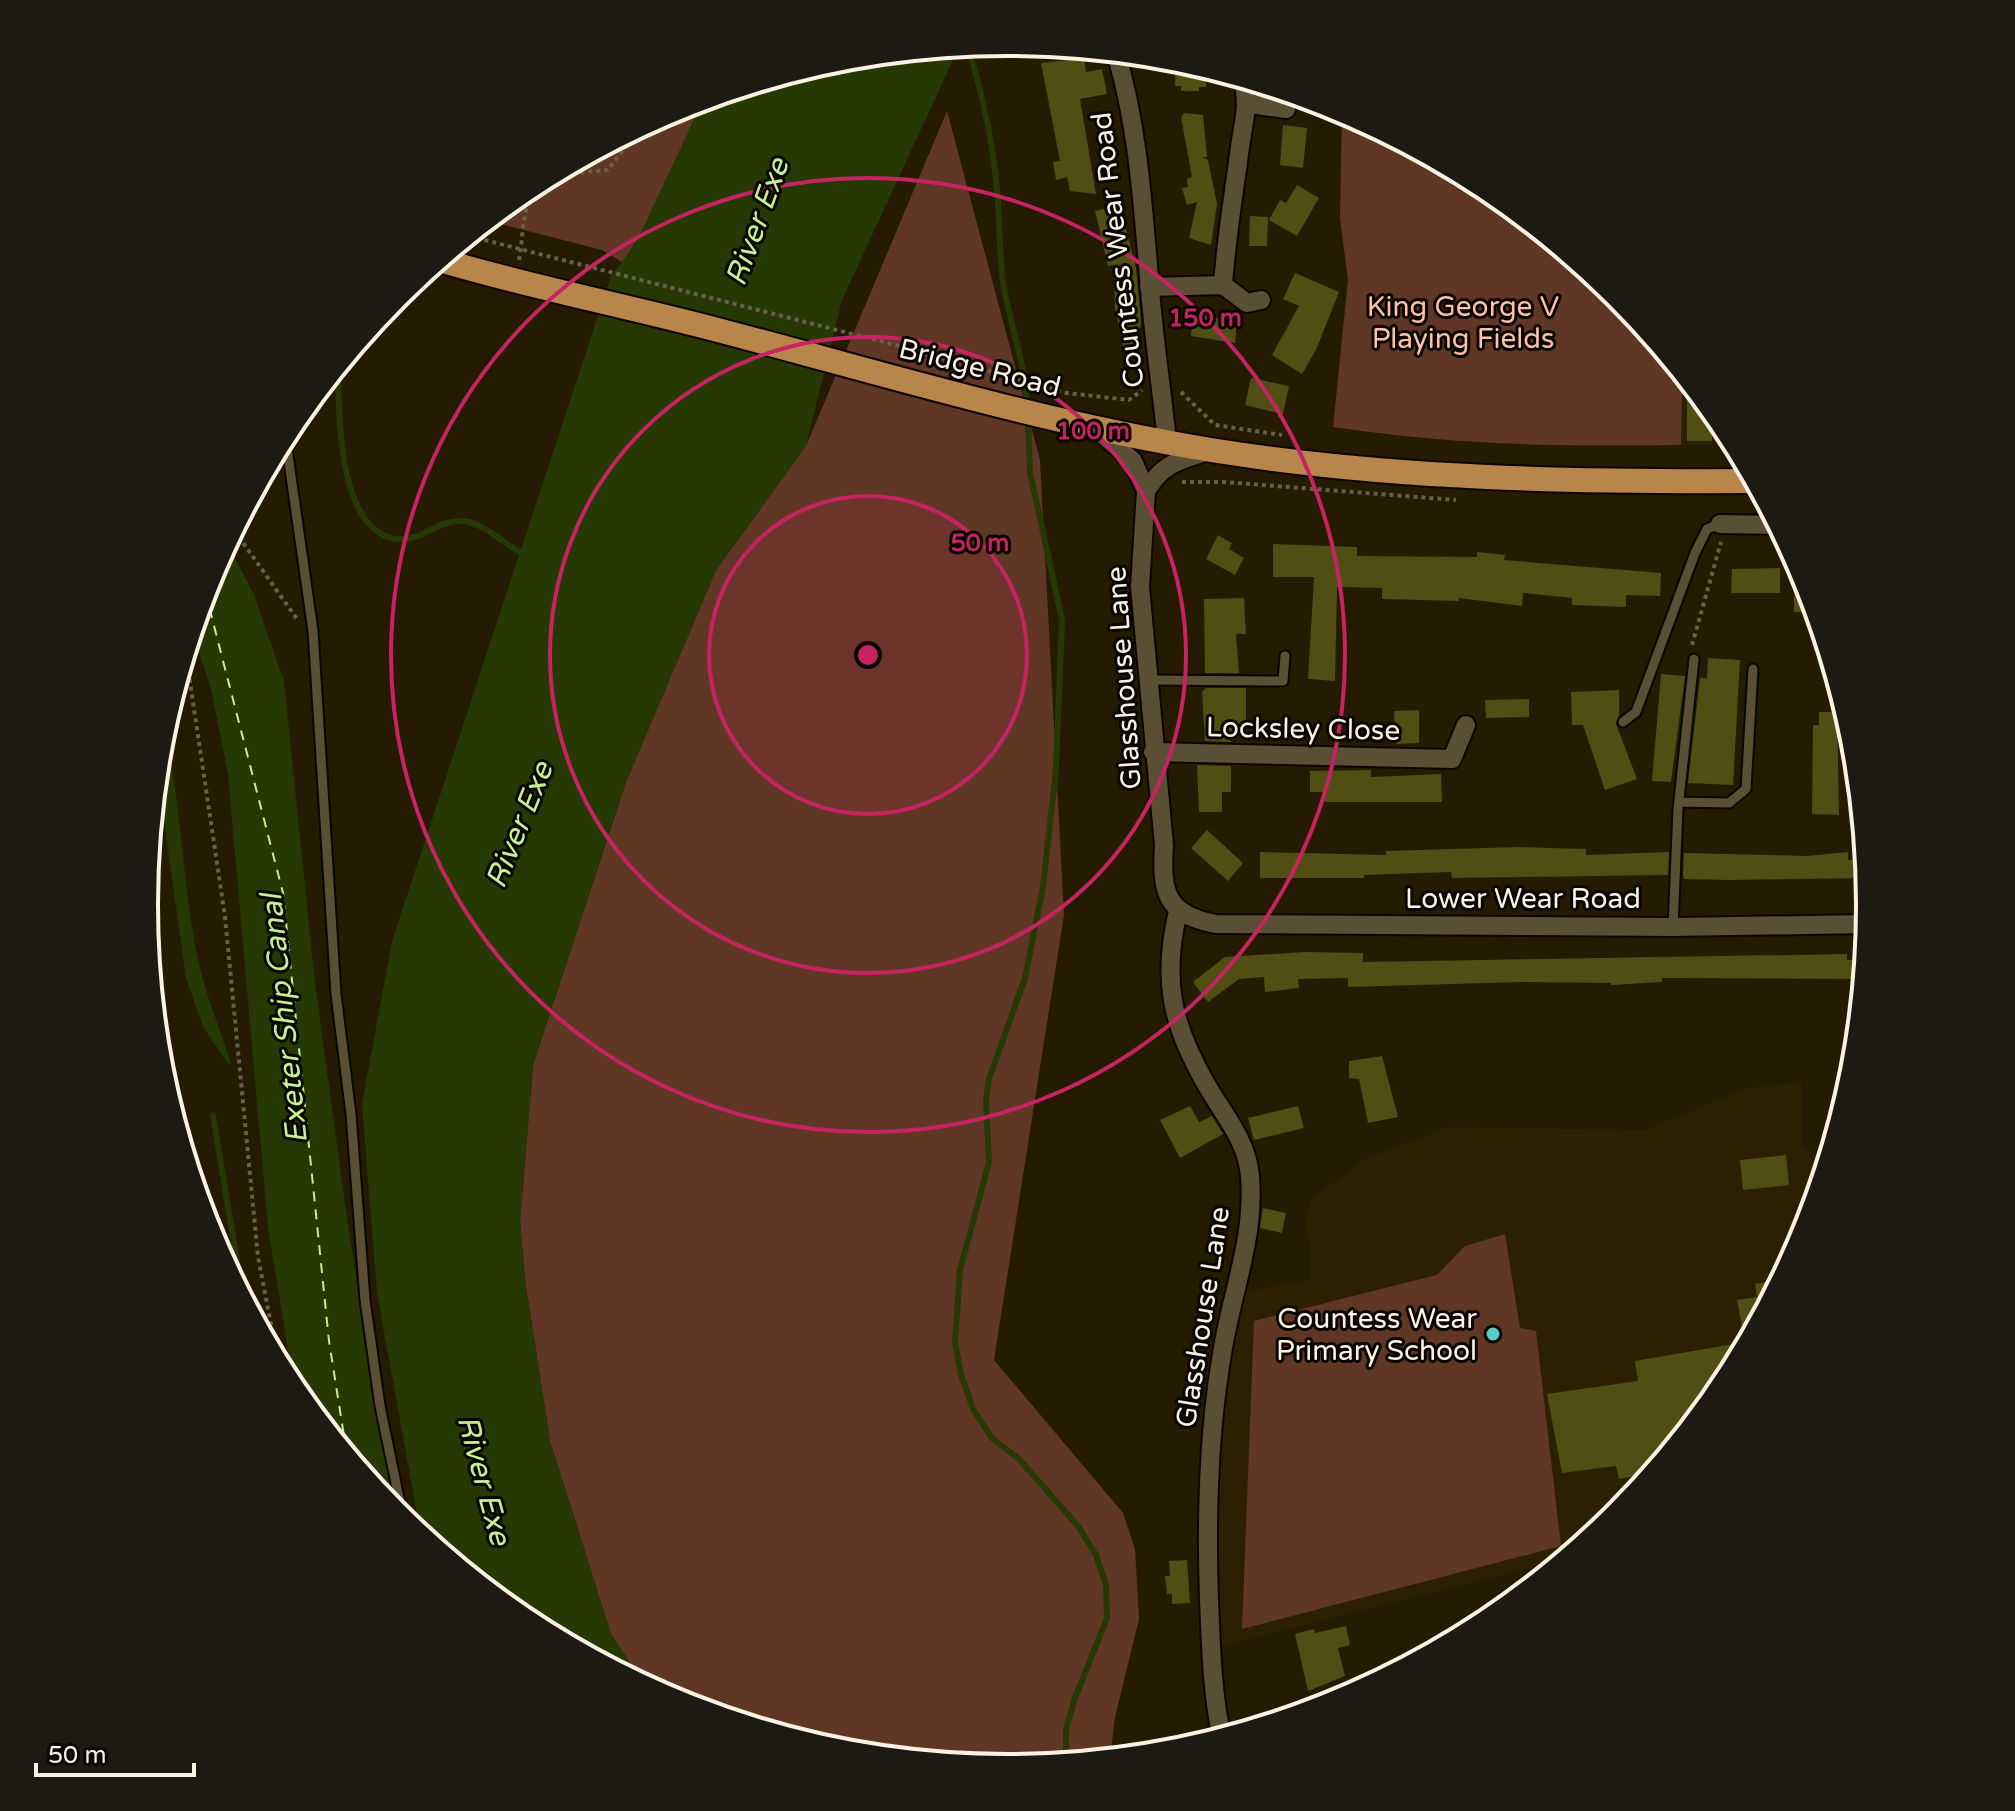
<svg xmlns="http://www.w3.org/2000/svg" width="2015" height="1811" font-family="'Varela Round',sans-serif">
	<style>
		.built { fill: #2d2000 }
		.green { fill: #603724 }
		.water { fill: #263803 }
		.lines { fill: none; stroke-linecap: round; stroke-linejoin: round }
		.stream { stroke: #263803; stroke-width: 6 }
		.ferry { stroke: #c6ef91; stroke-width: 2; stroke-dasharray: 10 8; stroke-linecap: butt }
		.building { fill: #504e13 }
		.lane-casing { stroke: #0e0500; stroke-width: 13 }
		.street-casing { stroke: #0e0500; stroke-width: 22 }
		.primary-casing { stroke: #0e0500; stroke-width: 28 }
		.path { stroke: #695f4a; stroke-width: 4; stroke-dasharray: 4 4; stroke-linecap: butt }
		.lane { stroke: #5a4e34; stroke-width: 9 }
		.street { stroke: #5a4e34; stroke-width: 18 }
		.primary { stroke: #b8864a; stroke-width: 24 }
		.ring { fill: none; stroke: #c52362; stroke-width: 4 }
		.poi-dot { fill: #55cec6; stroke: #0a0601; stroke-width: 3 }
		.labels { text-anchor: middle; stroke-width: 6; stroke-linejoin: round; paint-order: stroke }
		.street-label { font-size: 28px; fill: #faf3e4; stroke: #0a0601 }
		.park-label { font-size: 28px; fill: #fcc1a7; stroke: #0a0601 }
		.poi-label { font-size: 28px; fill: #faf3e4; stroke: #0a0601; text-anchor: end }
		.water-label { font-size: 30px; font-style: italic; fill: #c6ef91; stroke: #0a0601 }
		.rim { fill: none; stroke: #faf3e4; stroke-width: 4 }
		.centre { fill: #c52362; stroke: #0a0601; stroke-width: 4 }
		.ring-label { font-size: 24px; text-anchor: middle; font-weight: bold; fill: #c52362; stroke: #0a0601; stroke-width: 6; stroke-linejoin: round; paint-order: stroke }
	</style>
	<rect width="100%" height="100%" fill="#251a02"/>
	<path class="built" d="M1691,384L1726,426L1736,445H1681L1682,392Z
		M1801,1082L1802,1145L1827,1164L1805,1236L1725,1386L1618,1516L1566,1559L1218,1647L1213,1490L1224,1377L1243,1292L1308,1280L1311,1254L1305,1225L1310,1200L1367,1158L1448,1127L1646,1130L1747,1088Z"/>
	<path class="green" d="M703,100C679,154 658,215 622,262L602,250L488,221L528,187L677,108Z
		M1342,110L1488,188L1618,295L1691,384L1682,392L1681,445C1562,447 1452,445 1333,427L1348,280L1340,219Z
		M947,111L1040,460L1064,915L994,1360L1123,1513L1135,1549L1139,1619L1115,1717L1110,1759L1007,1769L839,1752L677,1703L645,1686L611,1634L550,1441L525,1280L520,1221L533,1065L626,782L716,570L806,446Z
		M1505,1234L1520,1328L1536,1331L1561,1546L1242,1629L1254,1321L1437,1275L1465,1246Z"/>
	<path class="water" d="M959,47L842,300L806,446L716,570L626,782L533,1065L520,1221L525,1280L550,1441L611,1634L645,1686L527,1623L421,1536L377,1293L362,1104L392,941L611,276L635,245L703,100L839,59Z
		M227,542L254,595L284,681L315,983L345,1204L373,1391L400,1518L295,1392L268,1228L228,774L210,684L192,634L210,575Z
		M164,726C180,796 182,868 194,939C201,984 217,1020 231,1063L228,1064L203,1027L186,978L157,772Z"/>
	<g class="lines">
		<path class="stream" d="M968,46C982,93 993,141 997,190C1000,220 999,252 1003,282C1010,325 1026,364 1027,408
			M338,366C339,412 337,532 397,539C421,542 438,520 461,521C482,521 502,543 520,552
			M1028,419L1030,472L1062,620L1056,770L1043,887L1025,978L989,1079L986,1100L989,1162L960,1270L955,1342L961,1375L974,1411L992,1438L1019,1459L1078,1526L1096,1555L1106,1585L1107,1618L1075,1698L1066,1729V1763
			M213,1115L243,1298"/>
		<path class="ferry" d="M205,591L283,893L329,1341L347,1455"/>
	</g>
	<path class="building" d="M1066,48L1083,49L1086,72L1102,69L1107,94L1080,99L1096,194L1070,191L1067,177L1056,180L1053,162L1060,161L1041,63L1067,60Z
		M1176,59L1206,68V87H1199V91H1181V86H1175Z
		M1184,113L1203,115L1207,157H1202L1208,160L1217,204L1211,245L1189,238L1197,202L1187,205L1182,188L1188,187L1187,179L1192,177L1181,117Z
		M1283,125L1307,128L1303,168L1280,165Z
		M1297,185L1319,198L1297,236L1269,220L1280,200L1286,203Z
		M1120,205L1136,268L1141,323L1137,344L1123,346L1115,308L1114,265L1108,266L1095,211Z
		M1250,216L1268,217L1267,246H1249Z
		M1295,273L1339,292L1316,350L1302,374L1272,355L1299,306L1283,299Z
		M1193,315L1237,321L1235,343L1191,336Z
		M1251,378L1289,386L1283,414L1245,405Z
		M1687,397H1702L1713,410L1712,441H1687Z
		M1218,535L1232,543L1229,549L1244,558L1235,575L1206,559Z
		M1273,544L1357,547V556L1477,557V552L1505,555L1504,560L1661,573L1660,596L1626,595V607L1572,605V598L1523,593L1522,606L1459,598V601L1382,599V588L1337,587L1335,681L1308,679L1314,577H1273Z
		M1780,568V593H1731L1732,569Z
		M1794,592H1811L1816,612H1794Z
		M1244,598L1246,634H1236L1239,673H1205L1204,599Z
		M1708,658L1740,660L1733,785L1688,783L1700,678H1707Z
		M1661,674L1685,676L1671,782L1652,781Z
		M1206,688H1246V736L1230,737L1231,742L1205,741L1202,692Z
		M1619,690V715L1616,724L1637,779L1605,790L1583,725H1572L1571,692Z
		M1529,699V717L1486,718L1485,700Z
		M1419,710V743L1396,744L1394,711Z
		M1819,712H1837L1839,815L1812,814L1813,725H1819Z
		M1197,765L1231,766V792H1222V812H1199Z
		M1371,770V777L1441,774L1442,802H1324V792H1310V771Z
		M1207,830L1243,863L1228,881L1191,848Z
		M1519,847L1586,849V855L1669,852L1668,875L1452,878L1451,872L1364,875V878H1260V852L1386,855V851Z
		M1848,852V860L1866,859L1868,878L1729,880L1684,879L1683,875L1684,853L1807,856Z
		M1305,952L1363,953V962L1847,954V960H1859L1860,979L1662,978V982L1611,985V983L1523,982L1348,987V978L1298,979L1299,988L1265,992L1264,977L1239,979L1208,1002L1193,982L1225,957Z
		M1382,1056L1398,1117L1368,1123L1359,1079L1349,1078V1061Z
		M1190,1106L1199,1122L1212,1116L1223,1134L1180,1158L1160,1120Z
		M1298,1106L1304,1128L1254,1140L1248,1118Z
		M1786,1155L1789,1185L1743,1190L1740,1160Z
		M1263,1208L1286,1213L1282,1233L1260,1228Z
		M1782,1279L1725,1386L1706,1409L1687,1411L1690,1429L1643,1486L1641,1475L1619,1479L1616,1466L1562,1473L1547,1394L1638,1381L1635,1361L1745,1342L1737,1300L1757,1297L1755,1284Z
		M1187,1560L1190,1603L1172,1604V1594H1167L1165,1576H1170L1169,1561Z
		M1346,1626L1350,1645L1338,1648L1345,1676L1308,1691L1295,1634L1314,1629L1315,1633Z"/>
	<g class="lines">
		<g class="lane-casing">
			<path id="lane" d="M285,434L313,631L336,994L351,1114L365,1300L380,1406L404,1522
				M1147,680L1283,681L1285,656
				M1623,722L1636,712L1695,553L1707,529L1720,524
				M1679,802L1729,803L1746,789L1753,669
				M1673,927L1678,809L1694,659"/>
		</g>
		<g class="street-casing">
			<path id="street" d="M1116,53C1139,130 1143,210 1150,289C1154,340 1162,391 1167,442
				M1249,104L1286,109
				M1223,285L1247,303L1261,300
				M1149,287L1223,285C1226,239 1234,193 1240,147C1244,118 1249,109 1243,79
				M1100,432L1133,461L1146,491L1140,587L1164,845C1161,891 1165,915 1216,924L1673,927L1869,924
				M1146,491C1163,463 1178,461 1208,451
				M1720,524L1778,525
				M1153,752L1452,759L1466,725
				M1178,911C1162,979 1171,1023 1206,1084C1223,1114 1247,1140 1250,1176C1255,1236 1233,1289 1223,1348C1208,1432 1206,1515 1209,1600C1211,1647 1212,1693 1222,1739"/>
		</g>
		<g class="primary-casing">
			<path id="primary" d="M440,260C530,287 623,305 714,329C878,372 1043,423 1211,450C1391,479 1574,482 1755,481"/>
		</g>
		<path class="path" d="M469,236L907,348L1067,393L1129,400L1142,390
			M519,260C523,242 521,221 529,203C542,175 581,172 608,170L640,127
			M1181,392L1215,425L1282,435
			M1182,482H1224L1456,500
			M234,530L297,619
			M1692,645L1721,542
			M186,655L225,917L258,1257L279,1366"/>
		<use href="#lane" class="lane"/>
		<use href="#street" class="street"/>
		<use href="#primary" class="primary"/>
	</g>
	<circle cx="868" cy="655" r="159" fill="#c52362" fill-opacity=".12"/>
	<g class="ring">
		<circle cx="868" cy="655" r="159"/>
		<circle cx="868" cy="655" r="318"/>
		<circle cx="868" cy="655" r="477"/>
	</g>
	<circle class="poi-dot" cx="1493" cy="1334" r="8"/>
	<g class="labels">
		<g class="street-label">
			<text transform="translate(1117 250) rotate(-97)" y="10">Countess Wear Road</text>
			<text transform="translate(980 367) rotate(14)" y="10">Bridge Road</text>
			<text transform="translate(1123 678) rotate(-94)" y="10">Glasshouse Lane</text>
			<text transform="translate(1303 728) rotate(1)" y="10">Locksley Close</text>
			<text x="1523" y="908">Lower Wear Road</text>
			<text transform="translate(1202 1317) rotate(-81)" y="10">Glasshouse Lane</text>
		</g>
		<g class="park-label">
			<text x="1463" y="316">King George V<tspan x="1463" dy="32">Playing Fields</tspan></text>
		</g>
		<g class="poi-label">
			<text x="1477" y="1328">Countess Wear<tspan x="1477" dy="32">Primary School</tspan></text>
		</g>
		<g class="water-label">
			<text transform="translate(757 222) rotate(-70)" y="10">River Exe</text>
			<text transform="translate(519 825) rotate(-68)" y="10">River Exe</text>
			<text transform="translate(284 1019) rotate(-96)" y="10">Exeter Ship Canal</text>
			<text transform="translate(484 1480) rotate(75)" y="10">River Exe</text>
		</g>
	</g>
	<path d="M0 0H2015V1811H0ZM158 905a849 849 0 1 1 1698 0a849 849 0 1 1-1698 0Z" fill="#1d1913" fill-rule="evenodd"/>
	<path class="rim" d="M158 905a849 849 0 1 1 1698 0a849 849 0 1 1-1698 0Z"/>
	<circle cx="868" cy="655" r="12" class="centre"/>
	<g class="ring-label">
		<text x="1205" y="326">150 m</text>
		<text x="1093" y="439">100 m</text>
		<text x="980" y="551">50 m</text>
	</g>
	<path d="M36 1763v12h158v-12" fill="none" stroke="#faf3e4" stroke-width="4"/>
	<text x="48" y="1763" font-size="24" fill="#faf3e4" stroke="#0a0601" stroke-width="6" paint-order="stroke">50 m</text>
</svg>
